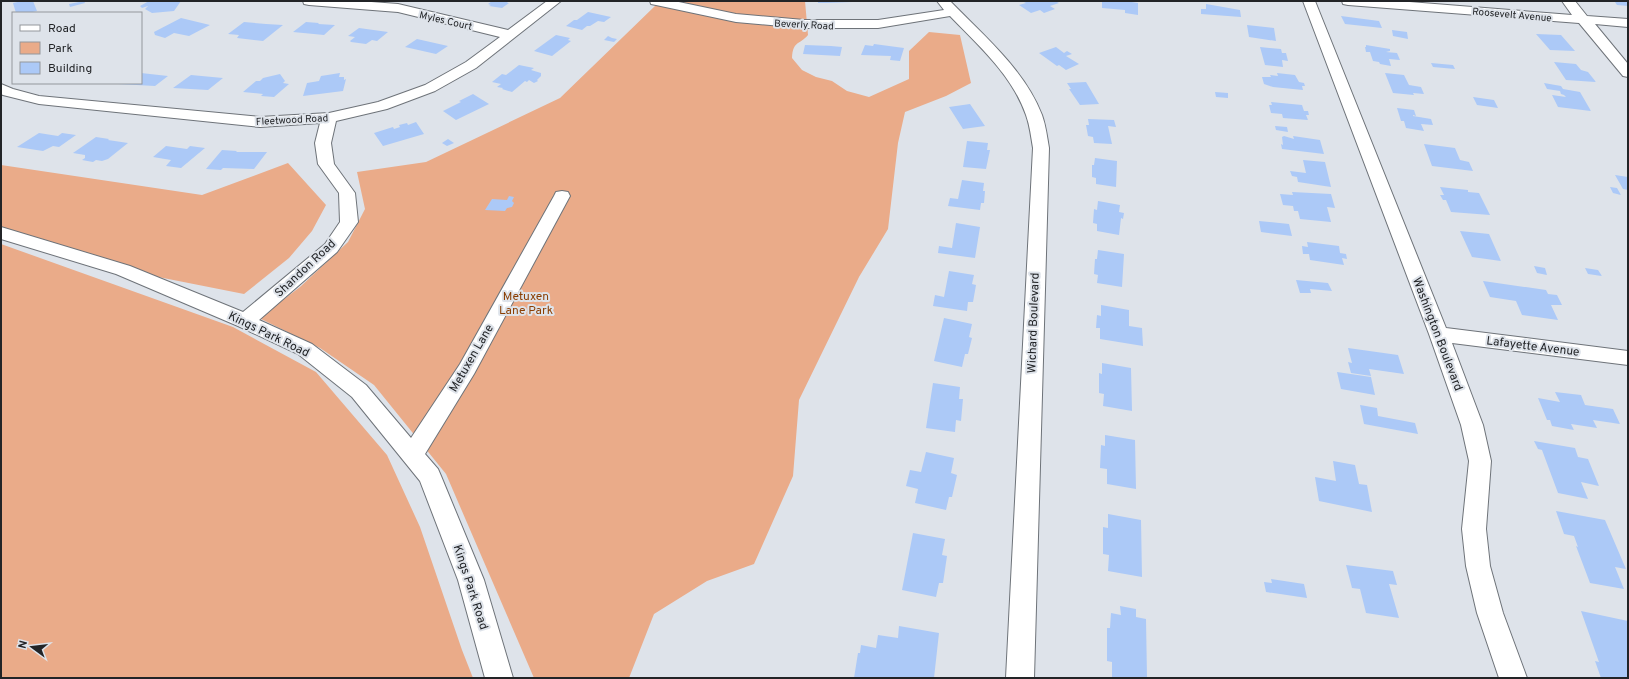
<svg xmlns="http://www.w3.org/2000/svg" width="1629" height="679" font-family="Overpass,sans-serif">
	<style>
		.green { fill: #eaab89 }
		.building { fill: #acc9f7 }
		.lines { fill: none; stroke-linecap: round; stroke-linejoin: round }
		.minor-casing { stroke: #6e7379; stroke-width: 2 }
		.minor { fill: #fff; fill-rule: evenodd }
		.labels { text-anchor: middle; stroke-width: 4; stroke-linejoin: round; paint-order: stroke }
		.far-street-label { font-size: 10px; fill: #222427; stroke: #dee3ea }
		.street-label { font-size: 12px; fill: #222427; stroke: #dee3ea }
		.park-label { font-size: 12px; fill: #8b3f04; stroke: #dee3ea }
	</style>
	<rect width="100%" height="100%" fill="#dee3ea"/>
	<path class="green" d="M667,1H805L808,35C800,45 793,40 792,58L802,70L816,77L832,81L847,91L869,97L909,79V51L929,32L960,35L971,83L946,96L905,112L898,143L888,229L859,277L799,400L793,476L754,564L707,581L654,614L629,678H534L446,474L374,385L320,348L259,318L300,287L348,242L365,209L357,172L426,162L560,98L655,6Z
		M288,163L326,205L312,231L289,258L244,294L123,270L1,233V165L202,195Z
		M1,244L233,327L316,372L387,455L420,527L462,650L473,678H1Z"/>
	<path class="building" d="M22,1H33L37,11L28,13H16L13,3Z
		M84,1L85,3L70,7L69,4Z
		M149,1H181L174,11L152,13L145,9L148,6L142,8L140,6Z
		M492,1H509L507,3H509L502,8L489,6L491,5L488,4Z
		M818,1H852V2L827,3H818Z
		M1026,1H1055L1059,3L1050,6L1055,9L1044,13L1040,10L1031,13L1019,5L1026,3L1024,2Z
		M1102,1H1125L1138,3V15L1125,13V10L1102,8Z
		M1628,1V6L1617,5L1615,2Z
		M1206,4L1240,10L1241,17L1201,14V9H1206Z
		M588,12L611,17L604,22L598,21L590,26H587L582,30L566,26L574,20H577Z
		M1341,16L1379,21L1382,28L1345,24Z
		M181,18L210,25L189,36L174,33L165,38L155,35L154,32Z
		M244,22L266,24L283,25L263,41L237,38L239,35L228,34Z
		M306,22L319,23L318,24L335,25L324,35L293,32Z
		M1247,25L1274,28L1276,41L1249,37Z
		M359,28L388,32L377,41L372,40L366,44L351,42L350,41L355,37L348,36Z
		M1392,30L1407,32L1408,39L1393,36Z
		M1536,34L1561,35L1575,51L1550,50Z
		M556,35L570,38L568,40L571,41L552,56L534,51Z
		M608,36L612,38L617,39L614,42L604,40Z
		M417,39L448,46L436,54L405,47Z
		M874,44L904,48L900,61L890,60L891,56L861,55L865,45L873,46Z
		M805,45L831,46L842,47L840,56L803,54Z
		M1366,45L1390,49V51L1386,52L1397,53L1400,60L1389,59L1391,66L1380,64L1379,62L1373,61L1370,52H1366L1365,47H1366Z
		M1056,47L1064,53L1067,51L1072,54L1066,56L1079,64L1066,70L1059,65L1057,66L1039,53Z
		M1260,47L1281,49L1282,53H1286L1288,61L1282,60L1283,67L1265,65Z
		M1554,62L1576,64L1581,70L1588,72L1596,82L1566,80Z
		M1431,63L1453,65L1455,69L1433,67Z
		M519,65L534,68L531,70L541,73V76L537,80L538,81L534,83L529,80L527,82L525,81L512,92L502,89L503,88L497,87L501,84L492,82L502,74L506,75Z
		M141,73L168,76L155,86L118,84L141,83Z
		M340,73L339,77H344V80L346,79L343,91L303,96L307,83L319,81L321,76Z
		M1277,73L1295,75L1299,82L1304,83L1305,86H1302L1303,90L1273,87L1264,84L1262,77H1271L1270,75L1278,76Z
		M1385,73L1404,75L1409,85L1421,87L1424,94L1413,93L1414,95L1393,93Z
		M280,74L285,81L283,83L289,84L274,97L261,96L263,94L243,92L256,81H260L263,78Z
		M191,75L223,78L208,90L173,88Z
		M1086,82L1099,104L1080,105L1069,89H1071L1067,83Z
		M1544,83L1561,86L1563,89L1580,92L1591,111L1558,107L1552,95L1566,97L1564,95L1561,94L1560,91L1547,89Z
		M1215,92L1228,93V98L1216,97Z
		M473,94L489,104L456,120L443,111L461,102L459,101Z
		M1473,97L1494,100L1498,108L1477,105Z
		M1271,102L1302,105L1304,111H1308L1309,115H1306L1308,120L1283,118L1282,114L1271,113L1269,105H1272Z
		M970,104L985,126L963,129L949,107Z
		M1397,108L1414,110L1416,116L1413,115V116L1431,119L1433,125L1421,124L1424,131L1406,128L1404,121H1401Z
		M1088,119L1114,120L1116,127L1108,126L1112,144L1094,143L1093,137L1088,136L1086,125H1089Z
		M416,122L424,134L383,146L374,133L393,127L394,129L400,127L399,125L407,123L408,125Z
		M1275,126L1287,127L1288,132L1276,130Z
		M39,133L58,136L62,133L76,135L59,147L53,146L43,151L17,147Z
		M1284,136L1294,139L1293,136L1320,140L1324,154L1282,149L1281,144L1283,145L1282,137Z
		M96,137L109,139L108,140L128,143L108,159L102,161L96,160L93,162L82,160L85,158V155L73,153Z
		M448,139L454,143L447,146L442,143Z
		M967,141L988,143L987,150H990L986,169L963,167Z
		M1424,144L1455,148L1460,160L1469,162L1473,171L1432,166Z
		M166,146L187,149L190,146L205,148L181,168L166,166L171,160L153,157Z
		M222,150L237,151L236,152H267L254,169L223,168L221,170L206,169Z
		M1095,158L1117,161L1116,187L1096,184V178L1092,177V165H1094Z
		M1303,160L1325,162L1331,187L1298,182L1297,177L1292,176L1290,171L1306,173Z
		M1615,175L1628,177V190L1623,189Z
		M962,180L984,183L983,191H985L984,203H981L980,210L948,206L950,198L958,199Z
		M1440,187L1468,190V192L1479,193L1490,215L1451,212L1446,200H1443L1440,195H1444Z
		M1610,187L1617,188L1621,195L1613,193Z
		M1292,192L1331,194L1335,208L1327,207L1331,222L1300,219L1298,211H1294L1293,206L1283,205L1280,194L1293,195Z
		M509,196L514,197L512,201L514,203L512,207L507,208L505,211L485,210L492,199L507,200Z
		M1098,201L1120,205L1119,212L1124,213L1123,219L1121,218L1119,235L1097,231V224L1093,223L1094,209L1097,210Z
		M1259,221L1289,224L1292,236L1261,232Z
		M956,223L980,227L975,258L938,253L939,246L952,248Z
		M1460,231L1489,234L1501,261L1472,257Z
		M1307,242L1339,246L1340,253L1346,254L1347,259L1342,258L1344,265L1310,260L1309,254H1303L1302,246L1308,247Z
		M1098,250L1124,254L1122,287L1097,283L1098,275L1094,274L1095,259H1097Z
		M1534,266L1545,268L1547,275L1537,273Z
		M1585,268L1598,270L1602,276L1588,274Z
		M949,271L974,275L972,284L976,285L973,302H968L967,311L933,306L935,295L944,297Z
		M1296,280L1328,283L1332,291L1310,289L1311,293H1300Z
		M1483,281L1546,290L1548,294L1557,295L1562,305H1551L1558,320L1522,315L1516,301L1490,297Z
		M1101,305L1129,310V326L1142,328L1143,346L1100,339V328H1096L1097,315L1101,316Z
		M944,318L972,324L969,337L972,338L968,354H965L962,367L934,361Z
		M1348,348L1398,355L1404,374L1369,369L1371,376L1351,373L1348,362L1352,363Z
		M1102,363L1131,368L1132,411L1103,406L1104,394L1099,393V373L1102,374Z
		M1337,372L1371,377L1375,395L1341,389Z
		M933,383L960,387L959,399H963L961,421L956,420L955,432L926,428Z
		M1555,392L1581,395L1585,405L1613,409L1620,424L1593,420L1597,428L1571,424L1574,430L1552,426L1550,420H1547L1538,398L1560,402Z
		M1360,405L1377,408L1378,416L1415,423L1418,434L1364,424Z
		M1105,435L1135,440L1136,489L1107,484V469L1100,468L1101,445L1105,446Z
		M1534,441L1575,448L1578,457L1588,459L1599,486L1581,482L1588,499L1558,493L1542,450L1538,449Z
		M926,452L954,458L951,473L957,475L952,497H949L946,510L915,503L918,489L906,486L910,470L921,472Z
		M1333,461L1355,465L1359,484L1367,485L1372,512L1319,501L1315,477L1336,481Z
		M1556,511L1605,520L1626,569L1615,567L1624,589L1590,583L1576,546L1578,547L1574,536L1564,534Z
		M1108,514L1141,520L1142,577L1108,571L1109,555L1103,554V527L1108,528Z
		M913,533L945,539L942,555L947,556L943,583H939L936,597L902,590Z
		M1346,565L1393,571L1397,585L1389,584L1399,618L1366,613L1360,589L1352,588Z
		M1271,579L1304,584L1307,598L1266,592L1264,582L1272,583Z
		M1120,606L1136,609V617L1146,619L1147,678H1112V662L1107,661V628H1110L1111,613L1121,615Z
		M1581,611L1628,621V678H1601L1595,661L1599,662Z
		M899,626L939,633L934,678H854L858,653H860L861,645L876,648L878,635L898,638Z"/>
	<g class="lines">
		<g class="minor-casing">
			<path id="minor" d="M303,1H358L398,4L508,30L547,1H561L476,68L435,91L387,109L336,121L331,143L334,164L355,193L358,222L337,252L259,320L312,344L366,385L411,438L460,364L554,196L556,192L562,191L568,192L570,196L474,374L425,454L438,469L441,476L484,580L513,678H485L458,580L420,481L352,397L298,354L238,326L116,274L1,239V227L130,266L243,312L325,244L340,222L339,193L318,164L315,143L320,123L260,127L39,104L3,95L1,94V84L13,89L39,96L260,117L329,113L378,102L425,85L466,62L500,37L398,12L309,5L304,4Z
				M650,1H674L736,14L804,20H878L944,10L937,1H950C984,36 1024,69 1042,115C1046,126 1047,137 1049,148L1034,678H1006L1033,148C1031,137 1030,126 1026,115C1012,75 979,46 950,16L878,28H804L736,22L656,5L651,4Z
				M1303,1H1315L1446,328L1628,351V365L1452,343L1483,425L1491,461L1486,529L1490,566L1503,613L1527,678H1499L1477,613L1466,566L1462,529L1469,461L1461,425L1429,334Z
				M1342,1H1397L1572,15L1562,1H1575L1587,16L1628,19V27L1595,24L1628,64V77L1623,76L1579,23L1348,5L1343,4Z"/>
		</g>
		<use href="#minor" class="minor"/>
	</g>
	<g class="labels">
		<g class="far-street-label">
			<text transform="translate(1512 14) rotate(5)" y="4">Roosevelt Avenue</text>
			<text transform="translate(446 20) rotate(13)" y="4">Myles Court</text>
			<text transform="translate(804 24) rotate(3)" y="4">Beverly Road</text>
			<text transform="translate(292 119) rotate(-3)" y="4">Fleetwood Road</text>
		</g>
		<g class="street-label">
			<text transform="translate(305 268) rotate(-43)" y="4">Shandon Road</text>
			<text transform="translate(1033 323) rotate(-88)" y="4">Wichard Boulevard</text>
			<text transform="translate(269 334) rotate(26)" y="4">Kings Park Road</text>
			<text transform="translate(1438 334) rotate(69)" y="4">Washington Boulevard</text>
			<text transform="translate(1533 346) rotate(7)" y="4">Lafayette Avenue</text>
			<text transform="translate(471 358) rotate(-60)" y="4">Metuxen Lane</text>
			<text transform="translate(471 587) rotate(72)" y="4">Kings Park Road</text>
		</g>
		<g class="park-label">
			<text x="526" y="300">Metuxen<tspan x="526" dy="14">Lane Park</tspan></text>
		</g>
	</g>
	<rect width="1629" height="679" fill="none" stroke="#222427" stroke-width="4"/>
	<rect x="12" y="12" width="130" height="72" fill="#dee3ea" stroke="#93979c"/>
	<rect x="20" y="25" width="20" height="6" fill="#ffffff" stroke="#93979c"/>
	<text x="48" y="32" font-size="12" fill="#222427">Road</text>
	<rect x="20" y="42" width="20" height="12" fill="#eaab89" stroke="#93979c"/>
	<text x="48" y="52" font-size="12" fill="#222427">Park</text>
	<rect x="20" y="62" width="20" height="12" fill="#acc9f7" stroke="#93979c"/>
	<text x="48" y="72" font-size="12" fill="#222427">Building</text>
	<g transform="translate(32 647) rotate(285)" stroke="#dee3ea" stroke-width="3" paint-order="stroke">
	<path d="M0-3L7 15L0 10L-7 15Z" fill="#222427"/>
	<text y="-6" font-size="11" font-weight="bold" text-anchor="middle" fill="#222427">N</text>
	</g>
</svg>
